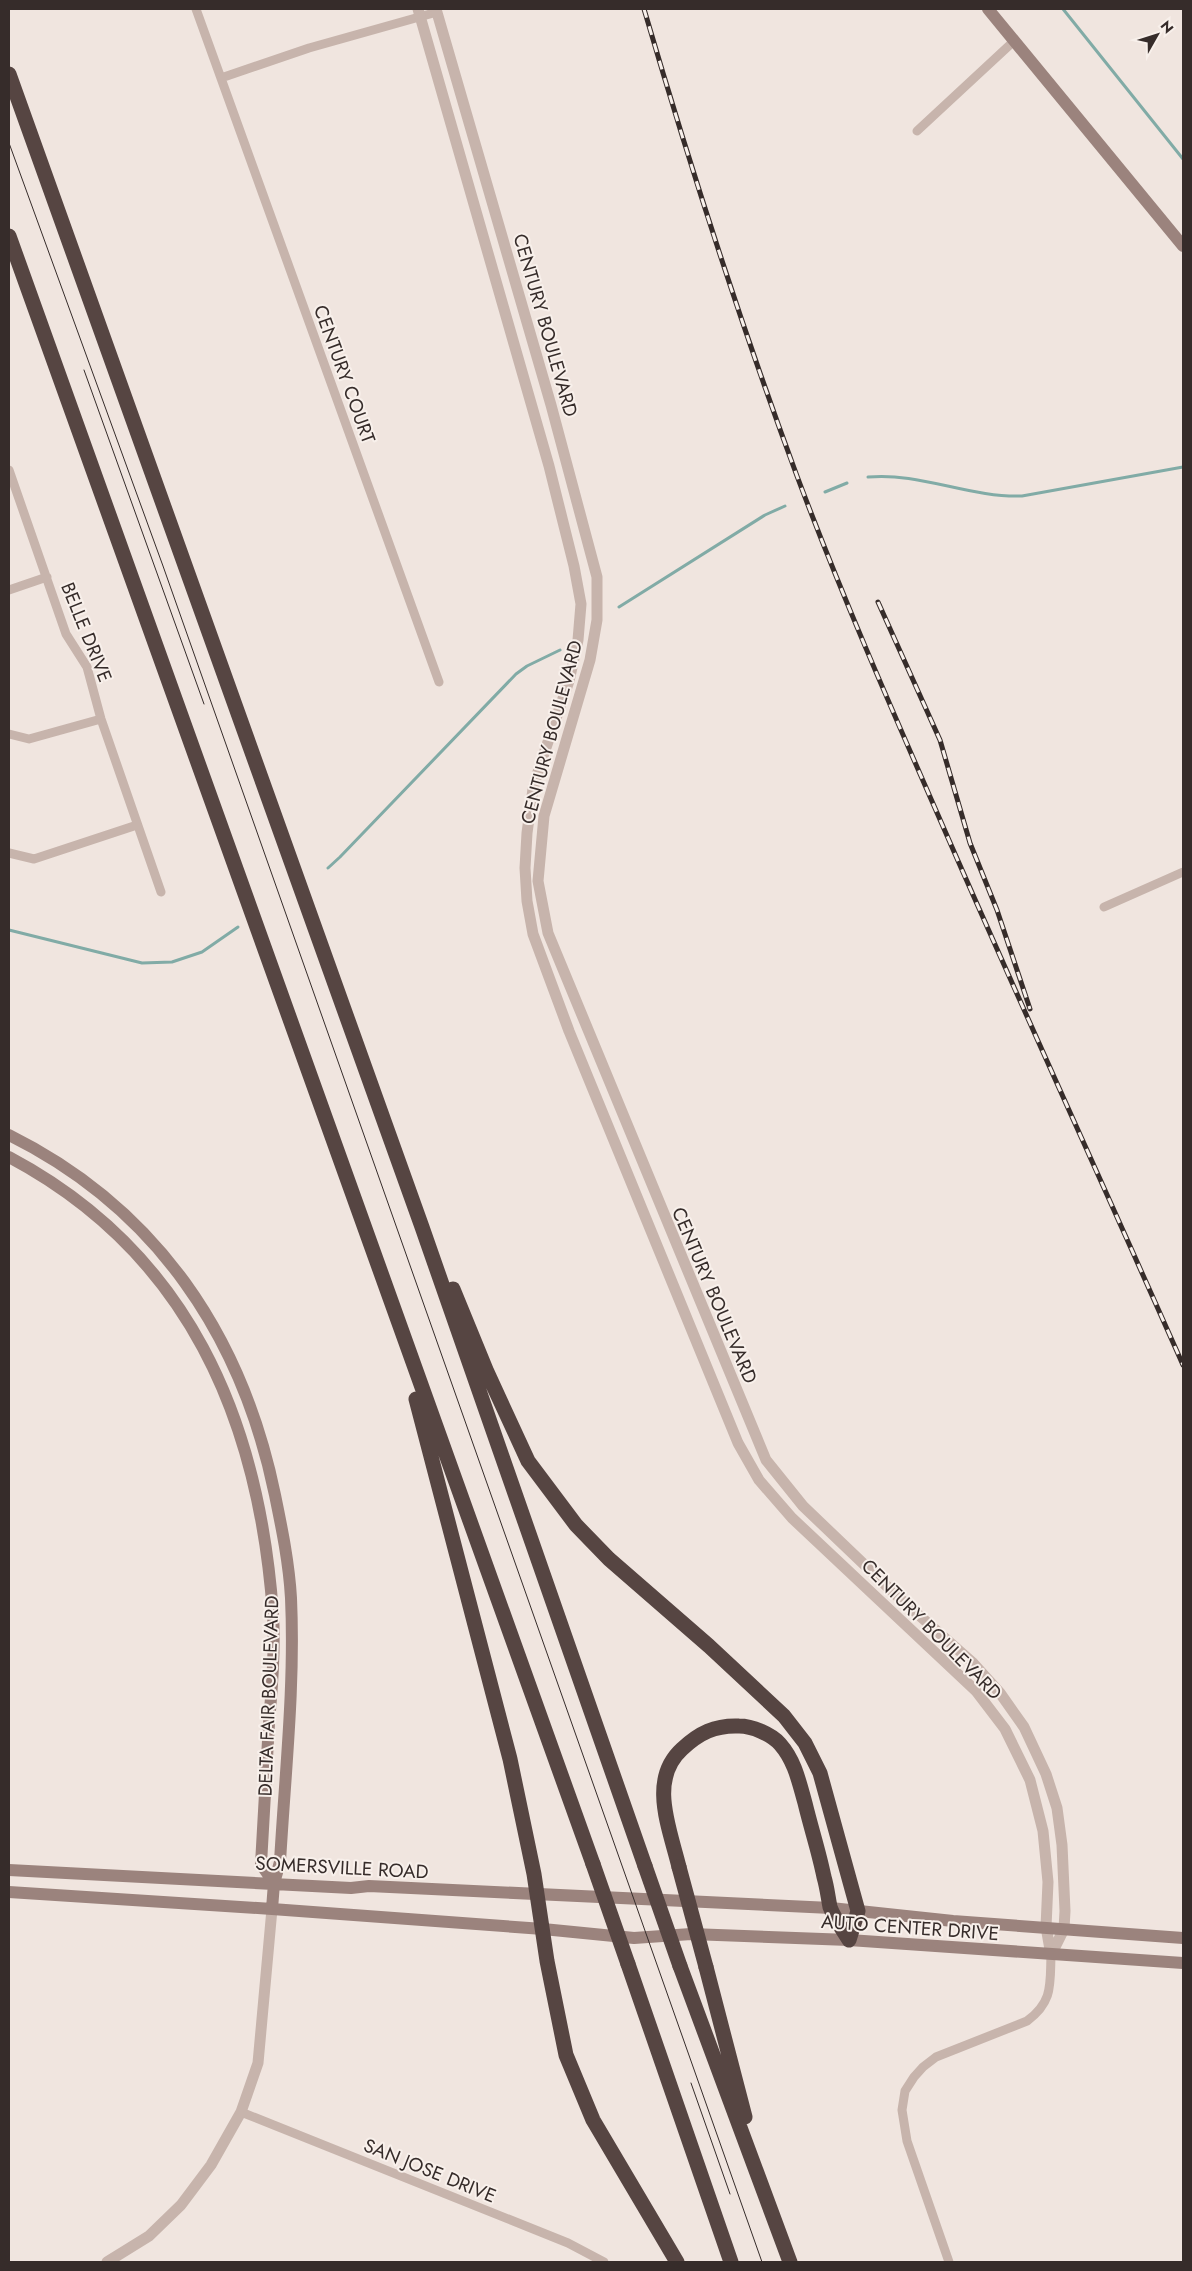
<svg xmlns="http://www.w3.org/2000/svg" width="1192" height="2271" font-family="Jost,sans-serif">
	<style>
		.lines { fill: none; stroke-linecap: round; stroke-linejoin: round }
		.stream { stroke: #81aba6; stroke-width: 3 }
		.minor { stroke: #c7b4ac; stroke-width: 9 }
		.tertiary { stroke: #c7b4ac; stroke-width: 11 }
		.secondary { stroke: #9b837d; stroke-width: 12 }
		.motorway { stroke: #564542; stroke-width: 15 }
		.tram { stroke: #362c2a; stroke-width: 1 }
		.rail-casing { stroke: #362c2a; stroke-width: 5 }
		.rail { stroke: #f8f0eb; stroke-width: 3; stroke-dasharray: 9; stroke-linecap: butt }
		.motorway-bridge { stroke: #564542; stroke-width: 15 }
		.labels { text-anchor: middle; stroke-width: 4; stroke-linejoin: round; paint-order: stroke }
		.street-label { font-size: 19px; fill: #362c2a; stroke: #f8f0eb }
	</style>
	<rect width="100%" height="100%" fill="#f0e5df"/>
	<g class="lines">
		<path class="stream" d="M1063,9L1183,159
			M868,477C920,472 970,498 1022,496L1183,467
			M825,492L847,483
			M619,607L765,515L785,506
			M328,868L340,857L516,674L527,666L560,650
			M9,930L142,963L172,962L202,952L238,927"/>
		<path class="minor" d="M196,9L439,682
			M221,78L309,48L437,12
			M917,131L1014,41
			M9,470L66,634L87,667L101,719L161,892
			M9,590L47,577
			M9,734L29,739L101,719
			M9,853L34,859L137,825
			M1104,907L1183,872
			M241,2112L568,2243L604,2262
			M949,2262L907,2141L902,2110L905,2091L914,2077L923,2067L936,2057L1027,2021C1053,2002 1050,1985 1051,1955"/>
		<path class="tertiary" d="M418,9L549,466L574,566L581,604L578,640L569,681L540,765L533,789L527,833L525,868L527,901L533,934L569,1031L738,1443L759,1480L792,1518L976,1691L1005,1729L1030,1780L1043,1831L1048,1882L1046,1927L1051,1955
			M436,9L551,405L597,577V620L590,660L544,816L538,881L548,933L766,1460L803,1506L895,1594L972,1662L1000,1693L1024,1727L1046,1774L1057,1808L1062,1845L1065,1911L1064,1929L1051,1955
			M107,2262L149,2236L181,2205L211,2165L241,2112L258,2063L272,1909"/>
		<path class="secondary" d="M988,9L1183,246
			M9,1135C156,1208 242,1335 275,1495C282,1529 289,1563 291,1598C295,1686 285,1774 280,1862L274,1883L272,1909
			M9,1157C188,1252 259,1418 273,1614C275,1650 272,1687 269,1723C266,1770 264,1817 261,1864L274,1883
			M9,1870L351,1888L369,1886L831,1908L953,1921L1183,1938
			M9,1892L272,1909L543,1929L634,1938L691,1934L849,1940L1183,1963"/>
		<path class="motorway" d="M9,74L422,1227L645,1866
			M9,236L593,1864
			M453,1289L487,1372L528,1461L576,1525L609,1559L709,1646L784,1716L805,1743L820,1773L858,1911L849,1940
			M416,1399L510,1759L534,1874L547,1961L566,2055L593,2120L677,2262
			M679,1867C670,1829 648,1780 682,1749C699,1733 715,1725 739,1726C752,1726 771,1734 780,1744C795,1761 799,1782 805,1803C811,1828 819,1852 824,1877C827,1887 828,1897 830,1907C834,1918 843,1930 849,1940
			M628,1964L731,2262
			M680,1966L790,2262
			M706,1967L745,2117"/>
		<path class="tram" d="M9,143L163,566L762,2262
			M84,370L204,704
			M691,2083L730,2194"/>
		<g class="rail-casing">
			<path id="rail" d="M644,9C690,166 740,322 797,476C840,591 889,703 938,815C1018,999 1102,1182 1183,1365
				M878,602L940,740L970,843L997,910L1030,1009"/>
		</g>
		<use href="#rail" class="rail"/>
		<path class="motorway-bridge" d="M593,1864L628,1964
			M645,1866L680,1966
			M679,1867L706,1967"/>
	</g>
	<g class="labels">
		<g class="street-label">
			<text transform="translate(546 325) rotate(74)" y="7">CENTURY BOULEVARD</text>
			<text transform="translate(345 374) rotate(70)" y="7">CENTURY COURT</text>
			<text transform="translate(87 632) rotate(68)" y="7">BELLE DRIVE</text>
			<text transform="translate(551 732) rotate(-75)" y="7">CENTURY BOULEVARD</text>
			<text transform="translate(715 1295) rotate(67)" y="7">CENTURY BOULEVARD</text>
			<text transform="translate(932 1629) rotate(45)" y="7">CENTURY BOULEVARD</text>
			<text transform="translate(268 1696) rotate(-88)" y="7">DELTA FAIR BOULEVARD</text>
			<text transform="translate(342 1867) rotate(3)" y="7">SOMERSVILLE ROAD</text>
			<text transform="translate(910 1927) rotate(4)" y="7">AUTO CENTER DRIVE</text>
			<text transform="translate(430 2170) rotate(22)" y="7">SAN JOSE DRIVE</text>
		</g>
	</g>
	<rect width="1192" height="2271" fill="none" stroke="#362c2a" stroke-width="20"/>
	<g transform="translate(1157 35) rotate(51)" stroke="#f8f0eb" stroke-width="4" paint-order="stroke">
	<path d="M0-4L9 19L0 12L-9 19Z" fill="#362c2a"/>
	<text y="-8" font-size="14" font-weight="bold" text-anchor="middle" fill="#362c2a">N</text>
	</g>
</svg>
